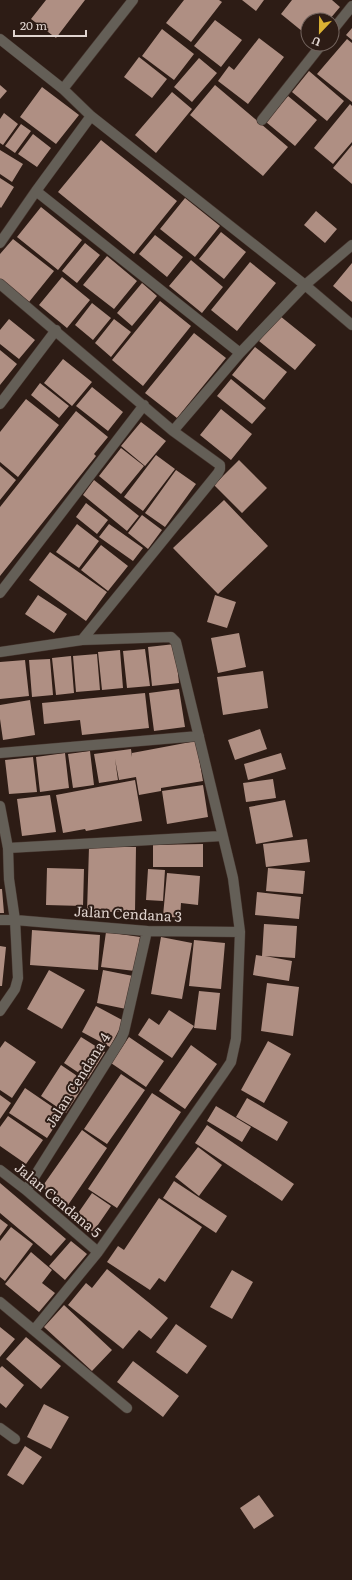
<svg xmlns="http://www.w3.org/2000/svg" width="352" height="1580" font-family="Literata,serif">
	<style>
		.building { fill: #af8f83 }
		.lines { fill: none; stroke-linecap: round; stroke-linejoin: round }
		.street-casing { stroke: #46362f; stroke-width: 11 }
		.street { stroke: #645f57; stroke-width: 10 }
		.labels { text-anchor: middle; stroke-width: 4; stroke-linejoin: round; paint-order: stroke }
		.street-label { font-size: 14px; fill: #dfd3ce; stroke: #2d1c15 }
	</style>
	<rect width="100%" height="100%" fill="#2d1c15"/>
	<path class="building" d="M46,0H85L56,38L31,19Z
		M184,0H219L222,2L191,42L166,23Z
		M242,0H264L256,11Z
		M292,0H332L340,7L329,20H308V36L281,14Z
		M215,20L242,40L221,67L194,46Z
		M352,28V40L346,35Z
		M162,29L194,54L174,80L142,56Z
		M259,38L284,57L248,104L218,81L229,66L234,70Z
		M347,39L352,43V102L317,74Z
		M139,57L167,79L152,98L124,77Z
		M199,58L217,73L192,102L174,87Z
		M309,71L344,101L327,121L292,92Z
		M0,85L7,91L0,99Z
		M215,85L288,147L263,176L190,115Z
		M42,87L79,115L56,144L20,117Z
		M172,92L192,109L156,153L135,135Z
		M288,96L317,120L295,146L266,122Z
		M350,104L352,106V142L333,164L314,148Z
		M4,113L18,124L3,145L0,143V119Z
		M21,124L31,131L15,153L5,146Z
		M33,134L51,148L37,167L18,154Z
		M101,140L177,201L134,254L58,192Z
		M352,145V184L333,168Z
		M0,150L23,164L12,182L0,174Z
		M0,178L14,187L1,208L0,207Z
		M185,198L220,226L195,257L160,229Z
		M41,207L82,240L58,270L17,237Z
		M316,211L337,229L325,243L304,225Z
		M221,232L246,252L224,279L199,259Z
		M155,235L183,257L167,277L139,254Z
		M13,239L54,271L29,302L0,279V254Z
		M85,243L100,255L77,283L62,271Z
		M107,256L137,281L114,309L83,285Z
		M191,260L223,287L202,313L169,286Z
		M250,262L276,283L237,331L211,310Z
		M352,263V302L333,286Z
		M62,277L90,300L67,328L39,305Z
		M142,283L157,296L132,326L117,313Z
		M160,301L191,326L143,386L112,360Z
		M92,303L111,318L93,340L75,325Z
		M280,316L316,345L295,370L259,341Z
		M9,319L35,340L19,359L0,344V330Z
		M114,319L131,332L111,357L95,343Z
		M194,333L226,358L177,418L145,393Z
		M255,347L287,372L264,400L232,375Z
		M0,350L17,364L0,385Z
		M63,359L92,382L72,406L44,383Z
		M231,379L266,408L252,424L217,396Z
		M40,383L69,406L59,418L31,395Z
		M92,387L123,412L108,431L76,406Z
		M26,399L59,425L18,477L0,462V432Z
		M221,409L252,434L231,460L200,435Z
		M76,411L108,437L94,454L96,456L0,576V507Z
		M141,422L166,441L145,466L121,446Z
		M121,448L144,466L121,494L99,476Z
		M156,455L175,469L143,511L124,497Z
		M239,460L267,488L242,513L214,485Z
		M0,466L16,480L0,500Z
		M176,470L196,484L165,527L145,513Z
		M94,480L139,516L127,531L83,495Z
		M224,500L268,546L218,594L173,548Z
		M86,503L108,520L97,534L76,517Z
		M142,515L162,530L148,549L128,533Z
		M77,524L99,541L79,568L56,552Z
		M109,524L143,548L133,561L99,537Z
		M101,545L128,566L108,591L81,570Z
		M50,552L107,592L86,621L29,580Z
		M38,595L67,614L54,633L25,614Z
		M215,595L236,602L227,628L207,622Z
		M239,633L246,667L218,673L211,638Z
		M175,644L179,683L152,686L148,647Z
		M145,649L150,686L127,688L123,651Z
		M120,650L123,688L102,690L98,652Z
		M97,654L100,690L76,692L73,656Z
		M71,656L74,693L56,695L52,658Z
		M50,659L53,695L32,697L29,660Z
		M25,660L29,696L0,699V662Z
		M263,671L268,708L223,715L217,677Z
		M179,689L185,727L154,731L149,693Z
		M145,693L149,728L82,735L80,720L44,724L42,703Z
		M30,700L35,735L3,740L0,719V705Z
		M260,729L267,749L235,760L228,740Z
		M196,741L203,781L161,788V791L139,795L136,777L119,780L115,759L118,780L99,783L94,754L131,749L132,757V753Z
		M90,751L94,785L73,788L68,754Z
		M65,753L69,788L40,792L36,757Z
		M281,753L286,769L248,780L244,764Z
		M33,757L37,792L9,794L5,760Z
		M273,779L276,798L246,802L243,783Z
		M135,780L142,821L86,831L85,829L63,833L56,795Z
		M203,785L208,817L167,824L162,791Z
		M50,795L56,832L22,836L17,799Z
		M285,800L293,837L256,844L249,807Z
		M307,839L310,862L266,867L263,844Z
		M203,844V867H153V845Z
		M89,847H136L135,912H87Z
		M47,868L84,869L83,906L46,905Z
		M268,868L305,871L303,894L266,891Z
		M148,869L165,870L163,901L146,900Z
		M167,873L200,876L198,905L181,903L180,918L163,916Z
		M0,889H2L4,913H0Z
		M257,892L301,897L299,919L255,915Z
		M264,924L297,926L295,958L265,956L292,961L289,981L253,975L256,955L262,956Z
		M32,930L100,935L98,970L30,965Z
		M106,932L140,937L135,971L101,967Z
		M161,937L192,943L182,999L151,994Z
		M194,940L225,943L221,989L189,986Z
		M0,946L6,947L2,986H0Z
		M49,970L85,990L62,1029L27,1009Z
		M103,970L133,976L126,1009L97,1003Z
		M267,983L299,987L293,1036L261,1031Z
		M199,991L220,993L216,1030L194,1028Z
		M96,1006L124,1021L110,1047L82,1032Z
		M169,1010L194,1026L172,1058L138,1035L149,1018L159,1025Z
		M81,1037L105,1052L88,1079L64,1063Z
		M129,1037L164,1061L146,1087L111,1063Z
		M5,1041L36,1062L12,1098L0,1090V1048Z
		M268,1041L291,1054L264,1103L241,1090Z
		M191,1045L217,1064L185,1109L159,1091Z
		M61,1065L86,1082L66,1113L41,1096Z
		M121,1074L145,1090L107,1144L84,1129Z
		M25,1088L63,1114L47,1138L9,1113Z
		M152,1093L181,1112L117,1208L88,1189Z
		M0,1095L11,1103L0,1119Z
		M247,1098L288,1122L277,1141L236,1117Z
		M216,1106L251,1127L242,1142L207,1121Z
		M8,1116L43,1140L26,1164L0,1146V1127Z
		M207,1125L294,1184L282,1201L195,1143Z
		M82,1130L107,1148L68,1205L42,1187Z
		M198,1147L222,1165L199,1196L175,1177Z
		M174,1181L227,1216L216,1233L163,1198Z
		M0,1183L66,1239L51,1256L0,1213Z
		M92,1193L111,1206L93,1232L74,1219Z
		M159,1198L202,1227L165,1282L159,1278L150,1290L107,1262L118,1246L124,1250Z
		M0,1219L8,1225L0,1236Z
		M11,1227L33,1244L5,1281L0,1277V1241Z
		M71,1241L87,1254L65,1280L49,1266Z
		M31,1252L52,1270L42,1283L55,1293L39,1312L5,1284Z
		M107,1269L168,1318L151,1339L139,1330L123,1349L68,1305L86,1283L92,1288Z
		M232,1270L253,1282L232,1319L210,1307Z
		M64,1305L112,1350L92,1371L44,1327Z
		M176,1324L207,1346L187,1374L156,1352Z
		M0,1327L15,1339L0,1357Z
		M26,1337L61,1366L41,1389L6,1359Z
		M133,1361L179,1396L163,1417L117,1382Z
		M2,1366L24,1385L6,1408L0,1403V1368Z
		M44,1404L69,1417L51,1449L27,1437Z
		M25,1446L42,1457L23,1485L7,1475Z
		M259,1495L274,1516L254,1529L240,1508Z"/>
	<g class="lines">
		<g class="street-casing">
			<path id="street" d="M332,31L352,6
				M0,39L63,89L91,116L305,285L352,325
				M63,89L133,0
				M262,120L322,44
				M36,191L240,353
				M0,243L36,191L91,116
				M0,284L173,431L220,465V469L218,473L82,640
				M0,404L56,330
				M173,431L240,353L305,285L352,245
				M0,593L144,405
				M0,652L82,640L171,637L176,642L233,878L240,932L236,1039L231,1062L223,1074L98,1252L34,1330
				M0,753L199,736
				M0,806L8,848L9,879L15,920L18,978L15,989L0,1011
				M8,848L222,836
				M0,920H15L147,931L240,932
				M0,1170L26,1190L98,1252
				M26,1190L121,1039L124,1032L147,931
				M0,1302L127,1408
				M0,1428L15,1439"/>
		</g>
		<use href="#street" class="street"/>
	</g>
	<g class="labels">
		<g class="street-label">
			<text transform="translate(128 914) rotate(3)" y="5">Jalan Cendana 3</text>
			<text transform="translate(78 1080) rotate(-58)" y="5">Jalan Cendana 4</text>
			<text transform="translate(58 1200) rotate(40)" y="5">Jalan Cendana 5</text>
		</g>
	</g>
	<g transform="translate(320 32) rotate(202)"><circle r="19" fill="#2d1c15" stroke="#74655f"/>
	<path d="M0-3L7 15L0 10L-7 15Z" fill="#dbb233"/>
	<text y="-6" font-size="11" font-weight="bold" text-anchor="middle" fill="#dfd3ce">U</text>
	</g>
	<path d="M14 30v6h72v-6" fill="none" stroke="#dfd3ce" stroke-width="2"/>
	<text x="20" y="30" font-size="12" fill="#dfd3ce" stroke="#2d1c15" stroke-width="3" paint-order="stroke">20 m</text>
</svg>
